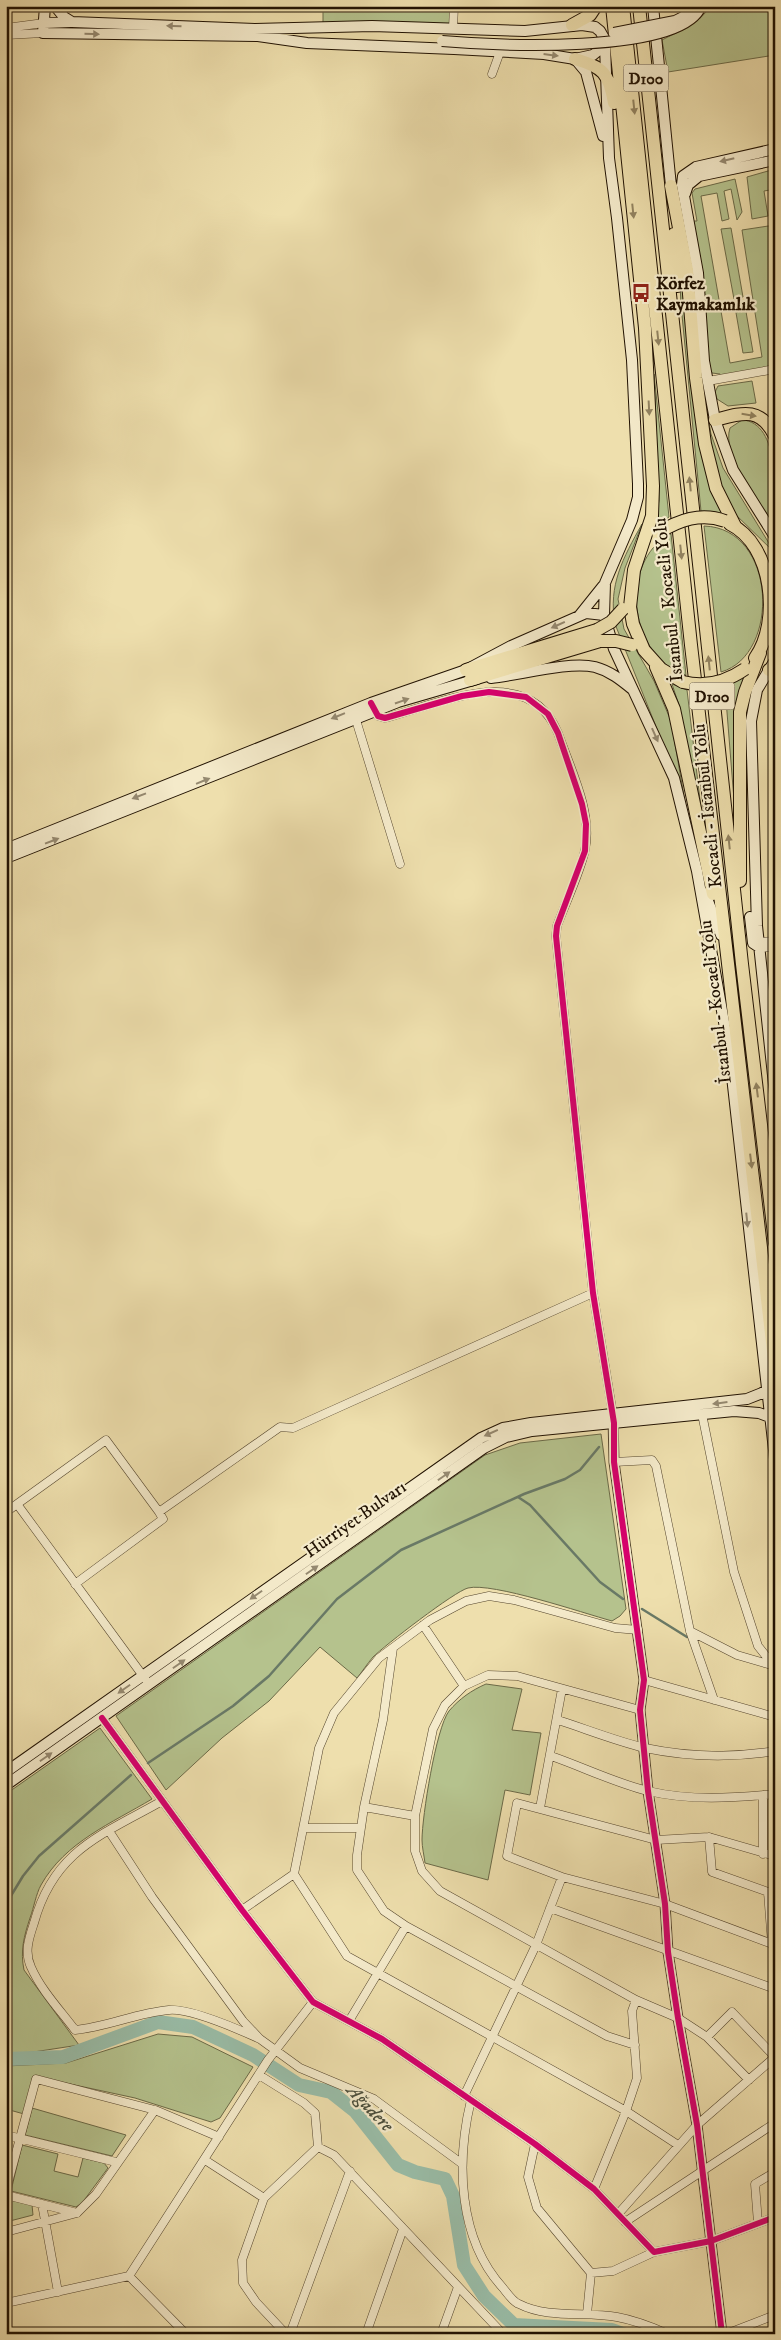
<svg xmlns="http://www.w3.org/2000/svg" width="781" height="2340" font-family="'IM FELL DW Pica',serif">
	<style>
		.green { fill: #b5c28d; stroke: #6b6a48 }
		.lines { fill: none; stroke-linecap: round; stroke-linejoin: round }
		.stream { stroke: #697966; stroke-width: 2.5 }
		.river { stroke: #99bda8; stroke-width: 14 }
		.minor-casing { stroke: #54452d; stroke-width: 9 }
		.tertiary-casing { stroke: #54452d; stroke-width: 11 }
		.secondary-casing { stroke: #211202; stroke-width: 12 }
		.trunk-casing { stroke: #211202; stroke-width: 14 }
		.minor { stroke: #f4eaca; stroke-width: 8 }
		.tertiary { stroke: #f4eaca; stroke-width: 9 }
		.secondary { stroke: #f4eaca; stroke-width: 10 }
		.trunk { stroke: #eedfad; stroke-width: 12 }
		.secondary-bridge-casing { stroke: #211202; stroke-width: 12; stroke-linecap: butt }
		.trunk-bridge-casing { stroke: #211202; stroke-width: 14; stroke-linecap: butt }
		.secondary-bridge { stroke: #f4eaca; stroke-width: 10 }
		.trunk-bridge { stroke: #eedfad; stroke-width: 12 }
		.cycleway-casing { stroke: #f4eaca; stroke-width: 9 }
		.cycleway { stroke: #d6006c; stroke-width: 6 }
		.oneway { fill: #958970 }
		.oneway2 { fill: #928360 }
		.labels { text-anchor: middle; stroke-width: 4.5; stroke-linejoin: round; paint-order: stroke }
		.shield { fill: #f4eaca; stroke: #60533e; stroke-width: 1 }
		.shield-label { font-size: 16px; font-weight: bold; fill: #211202 }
		.poi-label { font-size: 18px; font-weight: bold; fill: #211202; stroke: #f4eaca; text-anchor: start }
		.street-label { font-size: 18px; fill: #211202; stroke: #f4eaca }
		.water-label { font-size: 19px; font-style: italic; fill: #4b4e3c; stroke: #f4eaca }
	</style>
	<rect width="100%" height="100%" fill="#eedfad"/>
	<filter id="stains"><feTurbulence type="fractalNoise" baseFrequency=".004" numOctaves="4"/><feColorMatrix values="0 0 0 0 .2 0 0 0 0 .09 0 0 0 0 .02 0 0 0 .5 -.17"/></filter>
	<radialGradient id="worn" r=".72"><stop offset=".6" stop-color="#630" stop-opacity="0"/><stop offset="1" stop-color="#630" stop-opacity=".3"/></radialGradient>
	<path class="green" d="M323,6H451L450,30L323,24Z
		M710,6H769L775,55L668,72L662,40C679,31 701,23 710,6Z
		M775,169V213L770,190L764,191L768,216L752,219L747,177Z
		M735,179L742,212L737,220L731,189L724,191L729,219L722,221L717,193L701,196L730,363L762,357L742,230L775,225V368L721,377L720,374L712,373L708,367L693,221H697L692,193L695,189Z
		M731,228L743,297L734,299L721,229Z
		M678,239L692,378L724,514L701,511L681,305Z
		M745,306L753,352L743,353L735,307Z
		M654,374L669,517L655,527L659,500Z
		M752,381L756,403L728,406L717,399L715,392L718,386Z
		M703,388L711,434L723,468L775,553L734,513L714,470Z
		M742,420C781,422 775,498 775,526C760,504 721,454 730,428Z
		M642,524L625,568L618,599L624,629L654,681L671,721L697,871L673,769L615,624C608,585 623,558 642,524Z
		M704,526C777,528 781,655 721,672Z
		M671,534L686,675C637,660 621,587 653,548C658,542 665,538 671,534Z
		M748,674L736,825L725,687Z
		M672,684L687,690L705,842L679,705Z
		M601,1434L626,1609L620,1616L612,1621C583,1613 492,1582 468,1588C455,1591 384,1646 373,1657C367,1664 362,1672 357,1678L320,1647L269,1701L222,1738L166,1790L116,1716L485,1455L520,1443Z
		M486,1684L522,1689L512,1730L541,1733L530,1795L505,1790L488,1880L425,1863C424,1855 422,1847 422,1840C422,1817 436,1728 449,1711C459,1699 472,1690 486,1684Z
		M100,1728L152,1799C112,1823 65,1842 41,1885C36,1894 34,1907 30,1918C24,1936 20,1951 24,1970L79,2045L14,2055L6,2053V1794Z
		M158,2034L192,2037L253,2067L220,2118L211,2122L135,2098L33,2076L24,2114L6,2109V2066L66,2063Z
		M32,2108L126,2135L112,2156L25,2135Z
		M22,2145L58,2154L54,2171L78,2177L83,2158L104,2163L108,2168L82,2203L76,2207L11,2191Z
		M6,2199L32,2205L33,2215L6,2222Z"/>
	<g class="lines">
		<path class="stream" d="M518,1497L530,1505L600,1582L623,1599
			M642,1609L687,1637
			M148,1763L233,1706L269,1676L337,1599L401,1550L524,1494L565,1479L580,1470L599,1447
			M6,1904L23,1876L39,1856L131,1775"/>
		<path class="river" d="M6,2059L63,2057L158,2022L193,2027L253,2055L299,2085L331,2092L355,2111L398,2165L415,2172L445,2179L453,2196L464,2265L484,2296L514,2325L612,2330L623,2334"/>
		<g class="minor-casing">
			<path id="minor" d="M6,28L44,23
				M453,29L454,6
				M6,35L43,33
				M492,74L500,52
				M708,381L775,369
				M373,707L378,716L385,718C439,704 528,660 558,733C570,768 593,812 585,850C579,876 566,901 557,926L556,936L593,1293L613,1415
				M356,720L400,864
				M759,942L775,941
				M759,948L775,947
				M702,1414L734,1572L758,1646L774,1666
				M614,1462L652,1460L656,1466L690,1631L714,1700
				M17,1504L146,1680
				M6,1512L106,1440L159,1512L280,1427L293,1428L593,1293
				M75,1584L163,1519L159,1512
				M423,1625L464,1686
				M690,1631L737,1655L775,1666
				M393,1648L383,1720L364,1807L357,1855V1870L384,1911L406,1926L607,2036L635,2045
				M644,1680L775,1717
				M640,1710L517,1676L488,1675L464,1686L445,1705L433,1729L415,1816V1851L422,1871L440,1891L636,2000L678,2018L707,2037L749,2080
				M102,1718L242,1910L313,2002L382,2039L535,2144L594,2189L654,2252L711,2241L775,2217
				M558,1720C586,1729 616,1741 645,1748C688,1757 732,1758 775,1751
				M551,1756C583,1767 615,1783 648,1791C690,1801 733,1798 775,1794
				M162,1801C102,1835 54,1850 34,1923C29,1938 24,1952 31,1967C41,1990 60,2010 75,2030C107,2027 136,2013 169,2010C190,2008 240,2030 260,2039
				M364,1807L415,1816
				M540,1808L562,1689
				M305,1828H360
				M109,1831L152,1897L243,2021L260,2039L300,2068L374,2099L461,2163
				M709,1837L712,1872L768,1892L772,1944
				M763,1854V1795
				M775,1856L709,1837L656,1840L517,1803L507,1856L562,1877L665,1904L775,1945
				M294,1874L347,1956L626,2111L678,2145
				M550,1908L775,1989
				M242,1910L294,1874L319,1748L334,1713L379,1658L430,1620L466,1601L489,1596L514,1600L615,1628L638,1630
				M349,2021L406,1926
				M707,2037L732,2012L775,2057
				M259,2075L304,2103L315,2113L318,2147
				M464,2096L536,1945L562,1877
				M471,2100C456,2162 458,2239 503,2288C507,2293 513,2302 519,2304C548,2319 586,2311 617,2317C634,2320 652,2327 668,2334
				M6,2135L116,2162
				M535,2144L528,2177L537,2208L591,2273L613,2271L654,2252
				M205,2160L264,2198
				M594,2189L626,2111L637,2078L632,2011L636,2000
				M6,2190L36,2079L155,2110L219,2137
				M6,2195L77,2213
				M42,2204L58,2292
				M619,2213L697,2125L775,2057
				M625,2222L775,2123
				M758,2223L755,2184L775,2172
				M6,2232L77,2213L96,2194L155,2110
				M129,2276L268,2060L313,2002
				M6,2303L129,2276L186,2334
				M587,2314L591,2273
				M286,2334L256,2302L243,2283L242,2260L264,2198L318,2147L334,2155L503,2334
				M290,2334L350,2171
				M366,2334L403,2229
				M441,2334L458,2287
				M726,2334L775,2315"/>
		</g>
		<g class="tertiary-casing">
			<path id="tertiary" d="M613,1417L614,1462L644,1680L640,1710L648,1791L665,1904L668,1952L678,2018L697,2125L722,2334"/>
		</g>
		<g class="secondary-casing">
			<path id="secondary" d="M45,6L43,33L258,36L307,43L454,49L544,54L575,59L593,55L605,45
				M55,6L64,17L72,22L255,29L372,26L525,31L582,25L595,27L600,31L604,38
				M653,6L671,186
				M44,23L71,22
				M605,45L609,158L617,218L632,360L638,484V497L632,520L605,583L604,615L614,649L674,778L697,871L729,1050L775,1459
				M576,60L586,72L603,136
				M775,149L696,167L683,176L682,185L698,273L704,361L715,420L733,470L775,537
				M685,194L688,185L699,176L775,160
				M579,616L603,586
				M775,660L757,690L751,721L757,926L775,1094
				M491,678C520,675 569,661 595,667C610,671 621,680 632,689
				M6,849L371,703L466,670L511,646L586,613L604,615
				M6,858L398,702L477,679
				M705,893L721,935
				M750,917L753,943L759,947
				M6,1772L481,1438L503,1428L531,1423L747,1399L762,1393L775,1384
				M6,1785L484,1448L506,1437L532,1431L734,1411L759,1413L775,1419"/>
		</g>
		<g class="trunk-casing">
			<path id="trunk" d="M612,6L645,328L653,486L652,516L634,570L630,607L633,624L644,650L661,669L683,682
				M623,6L691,645L775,1368
				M639,6L742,964L775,1243
				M572,25L590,15L596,6
				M575,59C603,67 609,73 614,103
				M671,186L687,270L696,378L705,444L716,488L735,526
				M674,234L677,286
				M715,420C742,413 760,406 775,436
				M730,524C773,545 781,622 755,658
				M656,667L674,709L713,894
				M466,670L597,630
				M769,670L775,673
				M470,680L600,641
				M740,881V712L745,692L760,653"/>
		</g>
		<use href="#minor" class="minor"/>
		<use href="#tertiary" class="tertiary"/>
		<use href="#secondary" class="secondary"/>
		<use href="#trunk" class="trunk"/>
		<g class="secondary-bridge-casing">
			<path id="secondary-bridge" d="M614,33L675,21L683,17L694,6
				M442,41C489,45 682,56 701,6"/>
		</g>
		<g class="trunk-bridge-casing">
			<path id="trunk-bridge" d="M658,533C679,520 701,512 725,521
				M597,630L611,622L623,609
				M600,641H616L632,645
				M683,682C706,688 726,682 745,669"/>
		</g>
		<use href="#secondary-bridge" class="secondary-bridge"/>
		<use href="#trunk-bridge" class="trunk-bridge"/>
		<g class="cycleway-casing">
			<path id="cycleway" d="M371,703L378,716L385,718L462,696L489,692L526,697L548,714L558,733L582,804L586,824L585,851L557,926L556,936L593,1293L614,1423V1462L644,1680L640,1710L648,1791L665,1904L668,1952L678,2018L697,2125L722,2334
				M102,1718L242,1910L313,2002L382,2039L535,2144L594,2189L654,2252L711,2241L775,2217"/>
		</g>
		<use href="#cycleway" class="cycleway"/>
	</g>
	<defs><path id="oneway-solid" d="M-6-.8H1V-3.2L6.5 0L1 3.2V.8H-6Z" transform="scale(1.25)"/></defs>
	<g class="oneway">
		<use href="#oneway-solid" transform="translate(174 26) rotate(-178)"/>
		<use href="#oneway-solid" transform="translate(92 34) rotate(1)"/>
		<use href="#oneway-solid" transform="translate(551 55) rotate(7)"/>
		<use href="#oneway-solid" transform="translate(727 160) rotate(167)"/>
		<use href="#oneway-solid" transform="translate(558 625) rotate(156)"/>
		<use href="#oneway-solid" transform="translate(402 701) rotate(-19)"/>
		<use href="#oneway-solid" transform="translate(338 716) rotate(158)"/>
		<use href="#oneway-solid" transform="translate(655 735) rotate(66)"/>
		<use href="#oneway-solid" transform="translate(203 781) rotate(-22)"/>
		<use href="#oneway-solid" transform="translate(139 796) rotate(159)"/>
		<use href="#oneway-solid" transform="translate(52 841) rotate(-21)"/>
		<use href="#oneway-solid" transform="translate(747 1220) rotate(84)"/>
		<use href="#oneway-solid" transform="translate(720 1403) rotate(173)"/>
		<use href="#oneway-solid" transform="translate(491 1433) rotate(156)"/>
		<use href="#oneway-solid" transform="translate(444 1476) rotate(-35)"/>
		<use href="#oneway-solid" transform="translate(312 1570) rotate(-35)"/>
		<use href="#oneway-solid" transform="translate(256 1595) rotate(145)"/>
		<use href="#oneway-solid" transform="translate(179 1664) rotate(-35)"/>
		<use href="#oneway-solid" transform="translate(124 1689) rotate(145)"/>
		<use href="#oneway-solid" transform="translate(46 1757) rotate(-35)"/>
	</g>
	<g class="oneway2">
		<use href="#oneway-solid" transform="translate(634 107) rotate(84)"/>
		<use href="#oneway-solid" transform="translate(633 211) rotate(84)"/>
		<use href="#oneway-solid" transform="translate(658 338) rotate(84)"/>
		<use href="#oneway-solid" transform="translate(649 408) rotate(87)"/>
		<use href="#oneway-solid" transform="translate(749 415) rotate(9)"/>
		<use href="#oneway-solid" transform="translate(690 484) rotate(-96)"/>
		<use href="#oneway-solid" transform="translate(681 552) rotate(84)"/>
		<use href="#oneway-solid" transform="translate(709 663) rotate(-96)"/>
		<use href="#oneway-solid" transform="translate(729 842) rotate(-96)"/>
		<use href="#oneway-solid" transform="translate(757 1090) rotate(-97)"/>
		<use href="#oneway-solid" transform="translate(751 1161) rotate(83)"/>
	</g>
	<defs>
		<g id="bus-bare" transform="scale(1.5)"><path d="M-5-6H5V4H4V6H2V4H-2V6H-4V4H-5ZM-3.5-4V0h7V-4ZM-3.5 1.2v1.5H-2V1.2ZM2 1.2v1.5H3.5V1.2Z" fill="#8f2418" stroke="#f4eaca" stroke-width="2.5" paint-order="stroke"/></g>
	</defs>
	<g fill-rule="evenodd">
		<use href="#bus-bare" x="641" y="293"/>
	</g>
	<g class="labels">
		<g class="shield">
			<rect x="623.5" y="64.5" width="45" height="27" rx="4"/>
			<rect x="689.5" y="682.5" width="45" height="27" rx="4"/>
		</g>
		<g class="shield-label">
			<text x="646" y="84">D100</text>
			<text x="712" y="702">D100</text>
		</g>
		<g class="poi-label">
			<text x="656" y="289">Körfez<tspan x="656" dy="21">Kaymakamlık</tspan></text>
		</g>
		<g class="street-label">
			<text transform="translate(668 600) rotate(-96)" y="6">İstanbul - Kocaeli Yolu</text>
			<text transform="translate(707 806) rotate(-96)" y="6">Kocaeli - İstanbul Yolu</text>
			<text transform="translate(715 1002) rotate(-97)" y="6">İstanbul - Kocaeli Yolu</text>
			<text transform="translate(355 1519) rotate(-35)" y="6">Hürriyet Bulvarı</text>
		</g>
		<g class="water-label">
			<text transform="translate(371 2107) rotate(46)" y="7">Ağadere</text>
		</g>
	</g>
	<rect width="781" height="2340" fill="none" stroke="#eedfad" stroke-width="25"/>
	<rect x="8" y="8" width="766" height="2325" fill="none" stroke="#211202" stroke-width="2.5"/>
	<rect x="12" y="12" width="756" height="2315" fill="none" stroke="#211202"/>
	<rect width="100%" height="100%" filter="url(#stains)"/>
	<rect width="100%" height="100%" fill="url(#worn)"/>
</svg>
